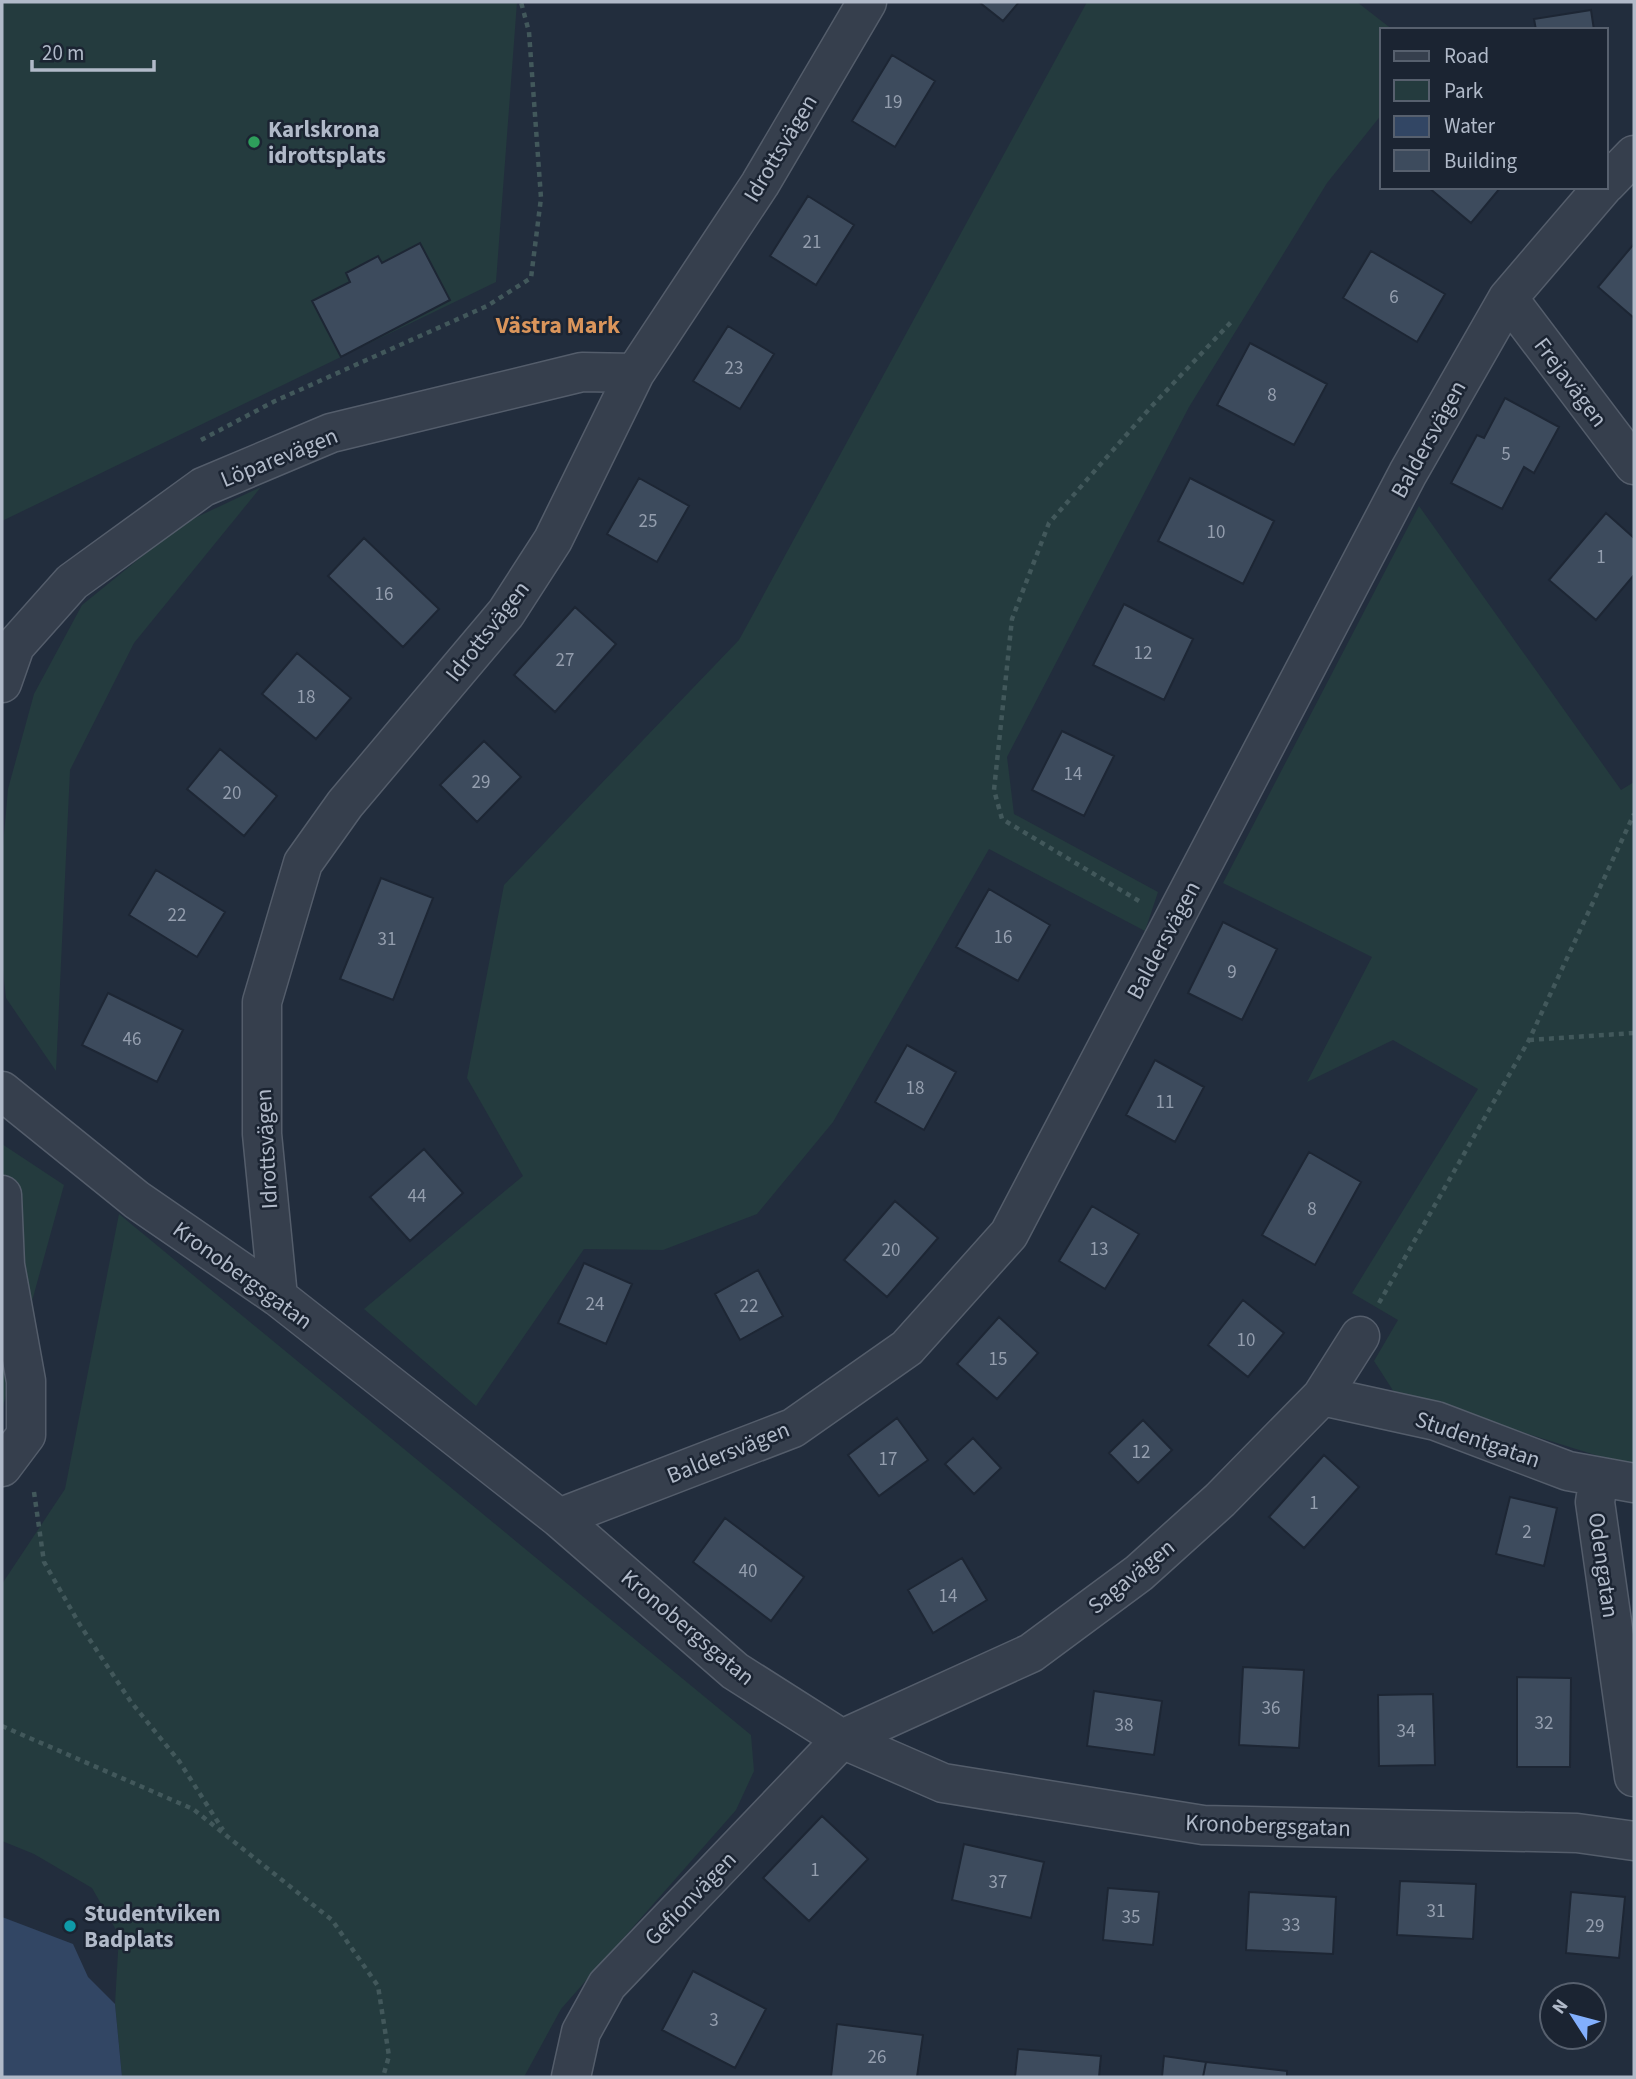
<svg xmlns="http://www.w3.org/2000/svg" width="1636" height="2079" font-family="'Source Sans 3',sans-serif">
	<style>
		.green { fill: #243b3e }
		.water { fill: #324664 }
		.building { fill: #3d4b5d; stroke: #1d2634; stroke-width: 2 }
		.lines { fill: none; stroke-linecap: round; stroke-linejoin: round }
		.minor-casing { stroke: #545d6b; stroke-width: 41 }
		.path { stroke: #42585b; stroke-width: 4.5; stroke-dasharray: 5 5; stroke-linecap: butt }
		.minor { stroke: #363f4d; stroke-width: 38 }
		.leisure-dot { fill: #2e9e5b; stroke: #1b2432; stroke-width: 2.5 }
		.culture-dot { fill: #0f9aa8; stroke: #1b2432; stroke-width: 2.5 }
		.labels { text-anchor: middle; stroke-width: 5; stroke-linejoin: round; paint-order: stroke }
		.number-label { font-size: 19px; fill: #949eae }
		.poi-label { font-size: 23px; font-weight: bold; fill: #b1bac9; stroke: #1b2432; text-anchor: start }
		.street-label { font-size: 23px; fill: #b1bac9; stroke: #1b2432 }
		.neighbourhood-label { font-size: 24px; font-weight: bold; fill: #da955b; stroke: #1b2432 }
	</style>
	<rect width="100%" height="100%" fill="#222d3d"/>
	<path class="green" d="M2,2H517L496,282L2,521Z
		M1087,2H1357L1393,30H1382V114L1327,183L1189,407L1007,757L1014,814L1158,892L1145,931L989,849L833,1122L757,1214L663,1250L584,1249L476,1406L364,1309L523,1176L467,1078L504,885L739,640Z
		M261,487L134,643L70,770L56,1071L6,998L2,962V857L8,789L34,694L82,605L182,524Z
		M1419,506L1621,790L1634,782V1464L1608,1459L1394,1392L1374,1361L1398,1320L1352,1293L1478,1089L1393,1040L1307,1082L1372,957L1223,883Z
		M2,1144L64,1185L2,1410Z
		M119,1214L751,1735L754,1771L736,1810L561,2009L524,2077H122L115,2004L119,1935L92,1888L34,1854L2,1841V1584L65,1489Z"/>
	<path class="water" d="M2,1917L73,1944L88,1977L115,2004L122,2077H2Z"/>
	<path class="building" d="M979,2H1019L1003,21Z
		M1591,10L1594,30H1536L1534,19Z
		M892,55L935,81L895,147L852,121Z
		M1428,187H1501L1471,223Z
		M808,196L854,225L816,285L770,256Z
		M420,243L450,300L341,357L312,301L350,282L346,273L378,256L382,263Z
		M1633,245L1634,246V318L1598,287Z
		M1371,251L1445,294L1417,342L1343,298Z
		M728,326L774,354L740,409L693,381Z
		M1250,343L1327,384L1294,445L1217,405Z
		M1505,398L1559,427L1534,473L1524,467L1502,509L1451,483L1477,435L1484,438Z
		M639,478L689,506L657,562L607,534Z
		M1190,478L1274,521L1243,584L1158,541Z
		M1606,513L1634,538V575L1596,620L1549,580Z
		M364,538L439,609L403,647L328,576Z
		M1124,604L1193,639L1164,700L1093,665Z
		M575,607L616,644L555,712L514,675Z
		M297,653L351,698L316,739L262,694Z
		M1062,731L1114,756L1084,816L1032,790Z
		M484,741L521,777L477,822L440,785Z
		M220,749L277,796L244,836L187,789Z
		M156,870L225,912L197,957L129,915Z
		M381,878L433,898L393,1000L340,979Z
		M989,889L1050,925L1018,981L956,947Z
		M1223,922L1277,949L1242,1020L1188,993Z
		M108,993L183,1030L157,1082L82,1045Z
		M907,1045L956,1072L924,1130L875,1102Z
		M1155,1060L1204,1087L1175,1142L1126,1115Z
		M424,1149L463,1193L410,1241L370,1197Z
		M1309,1152L1361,1182L1315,1265L1262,1235Z
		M895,1201L938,1238L887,1297L844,1260Z
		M1092,1206L1139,1234L1105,1289L1059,1261Z
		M584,1263L632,1284L606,1344L558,1323Z
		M758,1270L783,1316L740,1340L715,1294Z
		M1243,1300L1284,1333L1248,1377L1208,1345Z
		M999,1317L1038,1353L997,1399L957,1364Z
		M897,1418L928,1460L879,1496L848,1455Z
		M1143,1420L1172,1450L1138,1483L1109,1453Z
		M973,1438L1001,1468L974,1494L945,1464Z
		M1324,1455L1359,1487L1304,1548L1269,1517Z
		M1510,1497L1557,1508L1544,1566L1496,1554Z
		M725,1518L804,1577L771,1621L693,1562Z
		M962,1558L987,1600L933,1633L908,1590Z
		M1243,1667L1304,1670L1299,1748L1239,1745Z
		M1517,1677L1571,1678L1570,1767H1517Z
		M1094,1691L1162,1701L1154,1755L1087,1746Z
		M1433,1694L1435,1765L1379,1766L1378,1695Z
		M822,1816L868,1859L809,1921L763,1878Z
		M964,1844L1044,1862L1031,1918L952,1900Z
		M1400,1881L1476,1884L1473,1939L1397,1935Z
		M1108,1888L1159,1892L1153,1945L1103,1940Z
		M1249,1892L1336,1897L1333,1954L1246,1950Z
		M1571,1892L1625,1897L1619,1958L1566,1953Z
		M693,1971L766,2009L735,2068L662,2030Z
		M837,2024L923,2035L917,2077H831Z
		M1018,2049L1101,2056L1099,2077H1015Z
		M1164,2056L1206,2062L1203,2077H1162Z
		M1206,2062L1287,2071V2077H1203Z"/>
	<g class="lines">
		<g class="minor-casing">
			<path id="minor" d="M1606,184L1634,155
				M1508,298L1634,465
				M2,683L15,646L72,582L203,487L331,433L582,372L635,373
				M2,1091L137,1200L278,1297L559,1518L735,1671L842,1739L943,1783L1203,1825L1577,1833L1634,1841
				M2,1195L5,1265L26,1381V1435L2,1467
				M278,1297L262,1134V1002L303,863L345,804L506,613L553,540L635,373L760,184L867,2
				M1322,1396L1436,1421L1568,1471L1634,1483
				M1599,1477L1595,1502L1634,1777
				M559,1518L793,1428L907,1348L1009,1234L1408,473L1508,298L1603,187
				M571,2077L581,2032L607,1985L842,1739L1031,1653L1139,1573L1220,1500L1322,1396L1360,1336"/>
		</g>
		<path class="path" d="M201,440L275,401L487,306L531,278L541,198L529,32L521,2
			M1139,901L1002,819L994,790L1012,619L1049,523L1150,408L1233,320
			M1529,1040L1634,1033
			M1379,1303L1529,1040L1634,814
			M34,1492L44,1562L80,1625L131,1702L179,1761L223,1830
			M2,1726L193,1809L332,1920L378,1986L389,2056L383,2077"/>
		<use href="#minor" class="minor"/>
	</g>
	<circle class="leisure-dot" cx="254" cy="142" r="7"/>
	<circle class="culture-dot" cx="70" cy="1926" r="7"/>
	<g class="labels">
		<g class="number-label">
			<text x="893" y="108">19</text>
			<text x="812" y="248">21</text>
			<text x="1394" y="303">6</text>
			<text x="734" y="374">23</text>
			<text x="1272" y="401">8</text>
			<text x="1506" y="460">5</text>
			<text x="648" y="527">25</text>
			<text x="1216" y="538">10</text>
			<text x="1601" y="563">1</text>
			<text x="384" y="600">16</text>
			<text x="1143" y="659">12</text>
			<text x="565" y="666">27</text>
			<text x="306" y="703">18</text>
			<text x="1073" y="780">14</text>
			<text x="481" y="788">29</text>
			<text x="232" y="799">20</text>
			<text x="177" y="921">22</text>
			<text x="1003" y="943">16</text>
			<text x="387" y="945">31</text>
			<text x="1232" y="978">9</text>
			<text x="132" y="1045">46</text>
			<text x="915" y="1094">18</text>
			<text x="1165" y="1108">11</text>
			<text x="417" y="1202">44</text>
			<text x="1312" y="1215">8</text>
			<text x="1099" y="1255">13</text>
			<text x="891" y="1256">20</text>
			<text x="595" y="1310">24</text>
			<text x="749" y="1312">22</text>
			<text x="1246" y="1346">10</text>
			<text x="998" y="1365">15</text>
			<text x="1141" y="1458">12</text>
			<text x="888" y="1465">17</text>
			<text x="1314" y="1509">1</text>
			<text x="1527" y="1538">2</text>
			<text x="748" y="1577">40</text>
			<text x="948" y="1602">14</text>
			<text x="1271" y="1714">36</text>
			<text x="1544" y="1729">32</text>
			<text x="1124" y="1731">38</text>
			<text x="1406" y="1737">34</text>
			<text x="815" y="1876">1</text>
			<text x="998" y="1888">37</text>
			<text x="1436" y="1917">31</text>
			<text x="1131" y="1923">35</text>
			<text x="1291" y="1931">33</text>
			<text x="1595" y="1932">29</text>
			<text x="714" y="2026">3</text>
			<text x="877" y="2063">26</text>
		</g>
		<g class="poi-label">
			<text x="268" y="137">Karlskrona<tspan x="268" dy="26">idrottsplats</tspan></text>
			<text x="84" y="1921">Studentviken<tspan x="84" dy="26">Badplats</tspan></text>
		</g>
		<g class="street-label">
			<text transform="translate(780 148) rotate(-59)" y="8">Idrottsvägen</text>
			<text transform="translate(1571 382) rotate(53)" y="8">Frejavägen</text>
			<text transform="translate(1428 439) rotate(-61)" y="8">Baldersvägen</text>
			<text transform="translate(279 457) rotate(-22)" y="8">Löparevägen</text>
			<text transform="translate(487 631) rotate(-52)" y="8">Idrottsvägen</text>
			<text transform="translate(1163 940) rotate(-62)" y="8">Baldersvägen</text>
			<text transform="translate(266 1149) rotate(-93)" y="8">Idrottsvägen</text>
			<text transform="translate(243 1275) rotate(36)" y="8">Kronobergsgatan</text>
			<text transform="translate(1478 1439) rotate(19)" y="8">Studentgatan</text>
			<text transform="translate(728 1452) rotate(-22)" y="8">Baldersvägen</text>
			<text transform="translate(1604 1565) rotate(82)" y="8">Odengatan</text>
			<text transform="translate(1131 1576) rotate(-39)" y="8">Sagavägen</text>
			<text transform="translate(688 1627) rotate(40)" y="8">Kronobergsgatan</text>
			<text transform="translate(1268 1825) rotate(2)" y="8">Kronobergsgatan</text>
			<text transform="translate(690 1898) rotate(-46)" y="8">Gefionvägen</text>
		</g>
		<g class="neighbourhood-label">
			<text x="558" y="333">Västra Mark</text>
		</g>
	</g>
	<rect width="1636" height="2079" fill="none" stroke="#b1bac9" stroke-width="7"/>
	<rect x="1380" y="28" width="228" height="161" fill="#1b2432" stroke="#57606e" stroke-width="2"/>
	<rect x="1394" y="51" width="35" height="10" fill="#363f4d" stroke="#57606e" stroke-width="2"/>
	<text x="1444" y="63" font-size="21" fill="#b1bac9">Road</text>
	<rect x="1394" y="80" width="35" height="21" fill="#243b3e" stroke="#57606e" stroke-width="2"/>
	<text x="1444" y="98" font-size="21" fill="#b1bac9">Park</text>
	<rect x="1394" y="116" width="35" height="21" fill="#324664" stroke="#57606e" stroke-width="2"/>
	<text x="1444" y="133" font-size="21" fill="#b1bac9">Water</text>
	<rect x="1394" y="150" width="35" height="21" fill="#3d4b5d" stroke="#57606e" stroke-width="2"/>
	<text x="1444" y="168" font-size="21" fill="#b1bac9">Building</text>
	<g transform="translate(1573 2016) rotate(306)"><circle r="33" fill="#1b2432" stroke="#57606e" stroke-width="2"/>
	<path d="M0-5L12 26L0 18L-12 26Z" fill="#82affd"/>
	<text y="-10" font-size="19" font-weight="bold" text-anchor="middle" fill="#b1bac9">N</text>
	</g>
	<path d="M32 60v10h122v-10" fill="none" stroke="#b1bac9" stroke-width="3.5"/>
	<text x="42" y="60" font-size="21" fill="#b1bac9" stroke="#1b2432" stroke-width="5" paint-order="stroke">20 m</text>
</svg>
